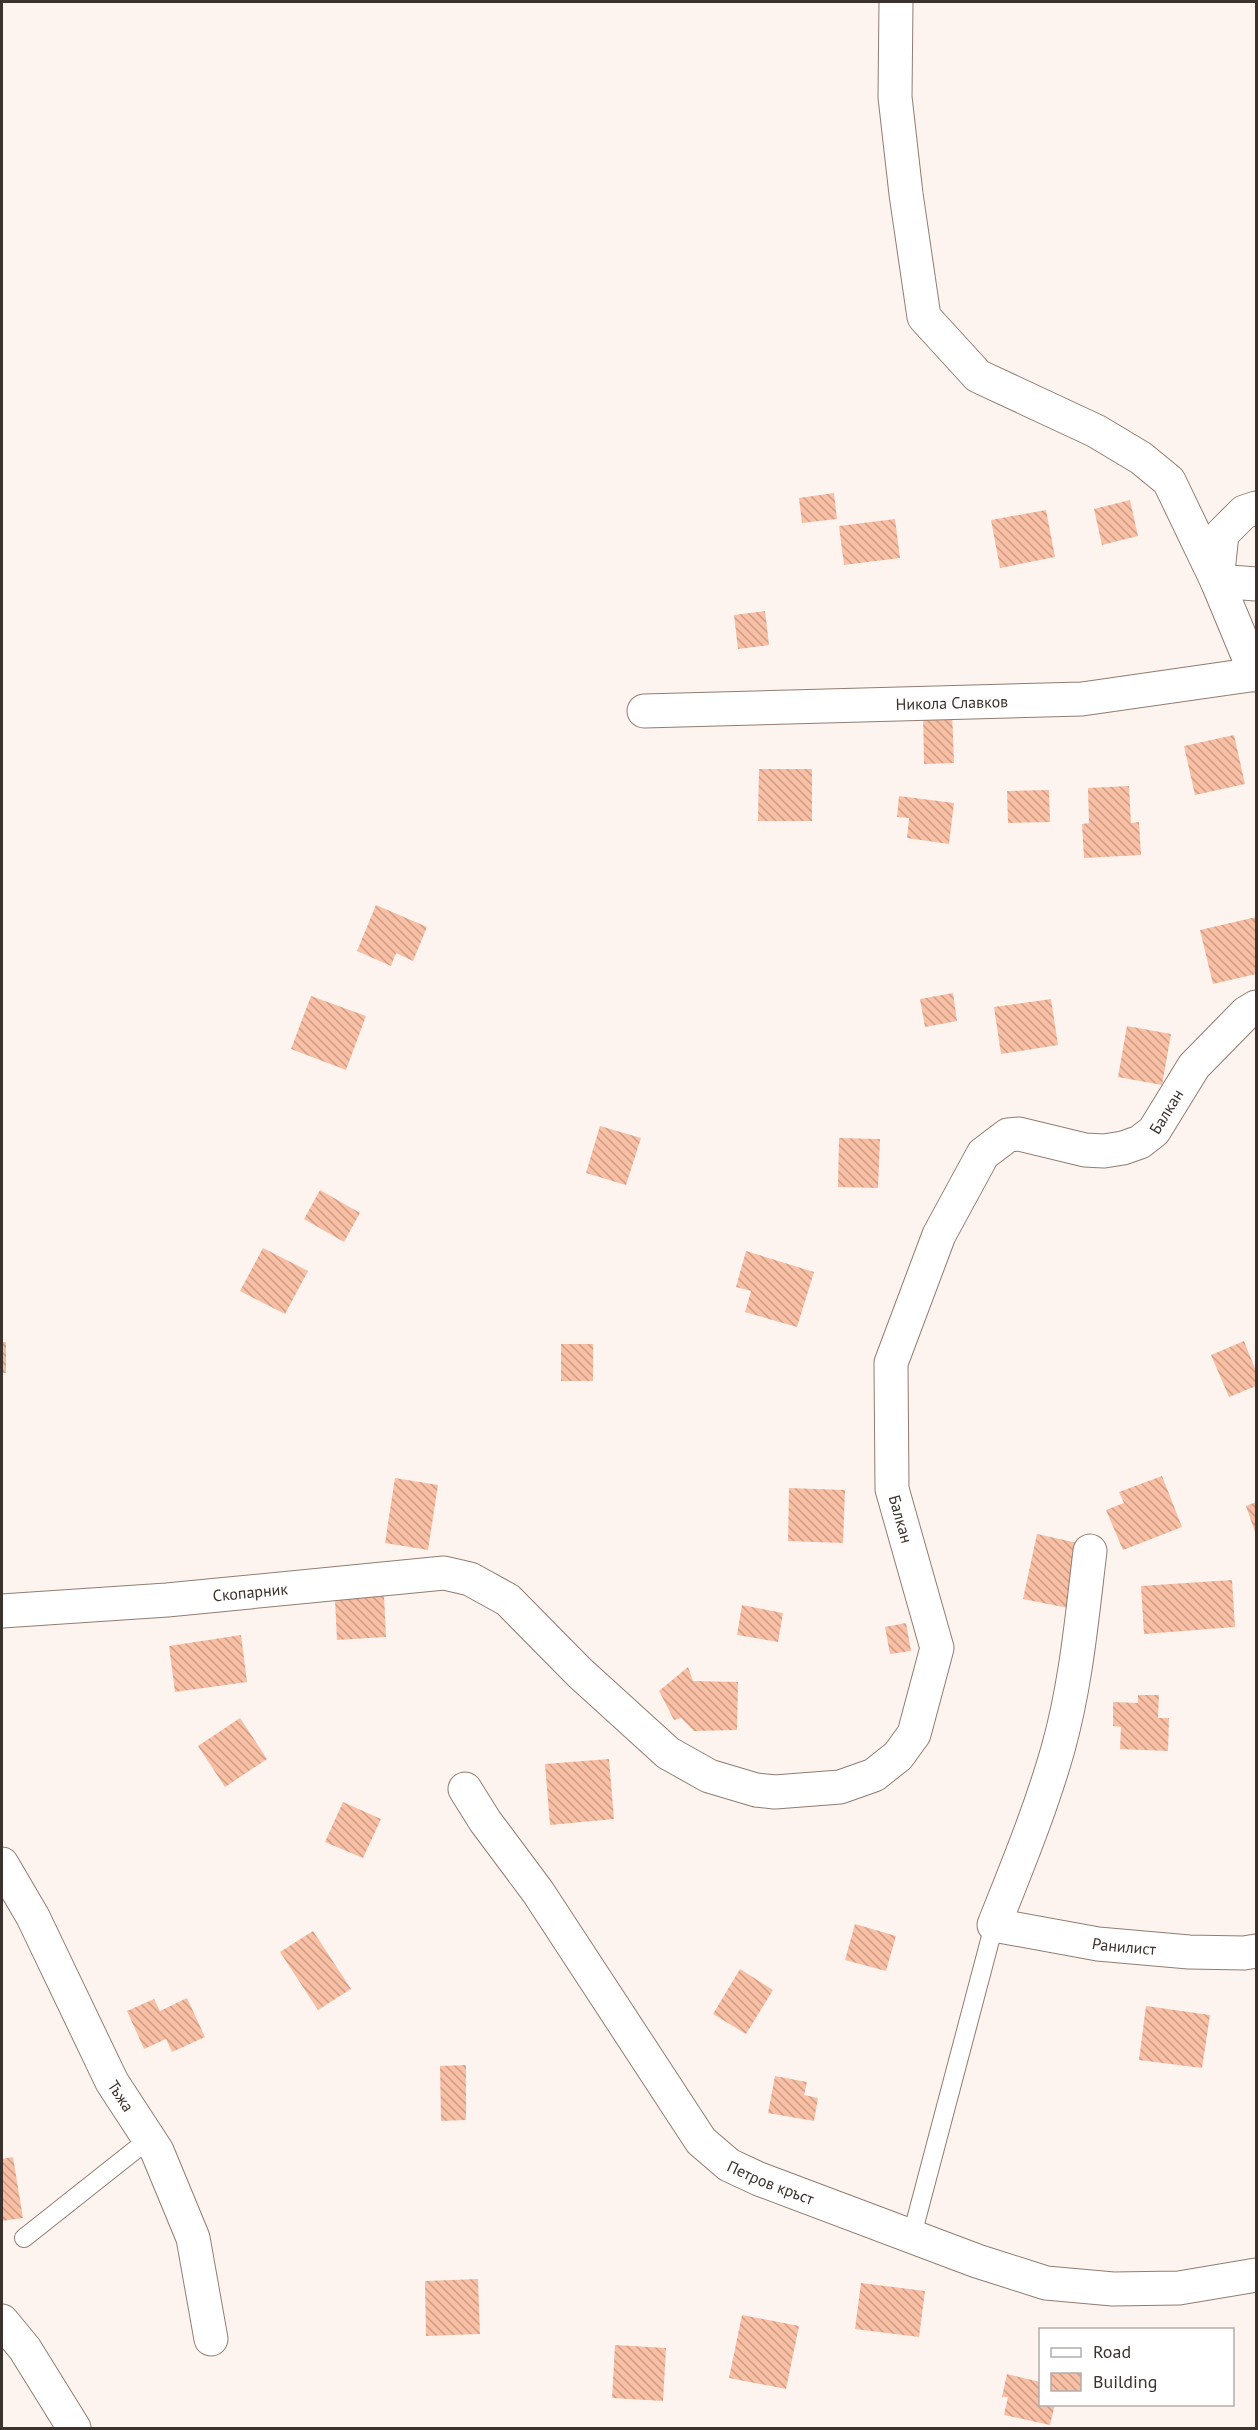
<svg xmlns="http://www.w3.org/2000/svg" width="1258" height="2430" font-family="'PT Sans',sans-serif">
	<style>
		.building { fill: url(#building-back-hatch) }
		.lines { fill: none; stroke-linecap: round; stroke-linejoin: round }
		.service-casing { stroke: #917c72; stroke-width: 20 }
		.minor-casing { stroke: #917c72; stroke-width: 35 }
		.service { stroke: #fff; stroke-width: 18 }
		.minor { stroke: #fff; stroke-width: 33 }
		.labels { text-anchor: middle; stroke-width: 4.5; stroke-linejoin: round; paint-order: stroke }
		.street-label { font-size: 16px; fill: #3b322e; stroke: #fff }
	</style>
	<defs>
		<pattern id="building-back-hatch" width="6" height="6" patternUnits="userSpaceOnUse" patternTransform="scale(1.5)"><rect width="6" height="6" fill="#f8bfa4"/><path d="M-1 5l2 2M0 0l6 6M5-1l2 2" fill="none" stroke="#ca9c86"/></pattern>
	</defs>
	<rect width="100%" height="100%" fill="#fdf4ef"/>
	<path class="building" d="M834,493L837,519L802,523L799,498Z
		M1130,500L1138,536L1102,545L1094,509Z
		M1046,510L1055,557L1000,568L991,520Z
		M895,519L900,558L844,565L839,526Z
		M765,611L769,645L738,649L734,615Z
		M952,711L954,763L924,764L923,712Z
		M1234,735L1245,784L1195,795L1184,746Z
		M759,769H812V821H758Z
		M1129,786L1131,823L1139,822L1141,855L1084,858L1082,824L1089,823L1088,788Z
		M1049,790L1050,822L1008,823L1007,791Z
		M899,796L954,803L949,844L907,838L909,818L897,817Z
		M376,905L427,927L413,961L396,953L391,966L357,951Z
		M1256,917V974L1213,984L1200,930Z
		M953,993L957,1021L925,1027L920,999Z
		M311,996L366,1016L346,1070L291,1049Z
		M1051,999L1058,1045L1001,1054L994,1007Z
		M1127,1026L1171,1034L1162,1085L1118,1077Z
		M600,1126L641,1138L626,1185L586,1173Z
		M839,1138L880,1139L878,1188L838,1187Z
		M320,1190L360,1213L344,1242L304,1219Z
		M263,1248L308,1271L285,1314L240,1291Z
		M746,1251L814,1272L797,1327L745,1312L751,1291L736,1287Z
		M1244,1341L1256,1371V1386L1229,1397L1211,1355Z
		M2,1342H6V1373H2Z
		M561,1344H593V1381H561Z
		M1162,1476L1182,1527L1123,1550L1106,1510L1124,1503L1119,1492Z
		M395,1478L438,1485L428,1550L385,1543Z
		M789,1488L845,1490L843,1543L788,1541Z
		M1256,1502V1535L1246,1506Z
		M1037,1534L1082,1544L1068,1608L1023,1599Z
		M1232,1580L1235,1627L1144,1634L1141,1586Z
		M384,1596L386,1637L337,1640L335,1599Z
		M742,1605L783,1613L778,1642L737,1635Z
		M906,1623L911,1651L890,1654L885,1627Z
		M241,1635L247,1682L175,1692L169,1646Z
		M688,1667L693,1681L738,1682L737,1730L694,1731L681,1718L674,1720L659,1691Z
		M1138,1695H1159L1158,1718H1169L1168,1751L1120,1749L1121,1727L1113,1726V1702L1138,1703Z
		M240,1718L267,1759L225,1787L198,1746Z
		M609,1759L614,1819L550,1825L545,1764Z
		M343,1802L381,1819L363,1858L325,1842Z
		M855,1924L896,1936L886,1971L845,1960Z
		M313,1931L351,1989L318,2010L280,1952Z
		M740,1969L773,1990L746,2034L713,2014Z
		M187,1998L205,2037L172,2052L166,2039L144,2049L127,2011L154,1999L160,2011Z
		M1146,2006L1210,2015L1202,2068L1139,2060Z
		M466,2065V2120L441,2121L440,2066Z
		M775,2076L807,2082L804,2095L818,2098L814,2121L768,2113Z
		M13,2157L23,2218L2,2221V2159Z
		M478,2279L480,2334L426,2336L425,2281Z
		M861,2283L925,2291L919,2337L855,2329Z
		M742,2315L799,2326L786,2389L729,2378Z
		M615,2345L666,2348L663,2401L612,2398Z
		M1007,2374L1040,2382V2404H1055L1050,2425L1004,2415L1008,2397H1002Z"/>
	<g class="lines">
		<g class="service-casing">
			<path id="service" d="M912,2235L994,1925
				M24,2238L149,2139"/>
		</g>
		<g class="minor-casing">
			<g id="minor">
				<path d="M896,2L895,97L906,194L924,317L978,376L1096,431L1141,458L1169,481L1217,581L1256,675"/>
				<path d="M1256,508L1244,512L1222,534L1217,581L1256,584"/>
				<path id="s1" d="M644,711L1082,699L1256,674"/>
				<path id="s2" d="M1090,1551C1082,1617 1076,1685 1058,1749C1041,1809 1017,1867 994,1925L1098,1944L1189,1952L1244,1953L1256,1951"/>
				<path id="s3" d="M2,1611L167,1600L444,1573L470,1579L508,1600L580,1673L668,1753L709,1776L756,1790L775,1792L840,1787L874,1775L898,1756L914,1734L937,1648L892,1489L891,1363L939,1235L983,1154L1008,1135L1019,1134L1085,1150L1104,1151L1123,1148L1140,1142L1154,1131L1194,1066L1246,1013L1256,1007"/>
				<path id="s4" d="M465,1789L485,1821L538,1892L701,2141L729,2165L759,2179L977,2261L1046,2283L1113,2289L1179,2288L1256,2275"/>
				<path id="s5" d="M2,1864L33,1917L112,2082L157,2151L193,2238L211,2339"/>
				<path d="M2,2321L25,2349L74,2428"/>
			</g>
		</g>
		<use href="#service" class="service"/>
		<use href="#minor" class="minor"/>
	</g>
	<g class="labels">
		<g class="street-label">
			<text dy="6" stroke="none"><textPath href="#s1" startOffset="308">Никола Славков</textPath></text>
			<text dy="6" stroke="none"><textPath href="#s3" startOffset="1826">Балкан</textPath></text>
			<text transform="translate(901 1519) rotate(74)" y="6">Балкан</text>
			<text dy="6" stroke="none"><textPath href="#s3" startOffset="249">Скопарник</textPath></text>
			<text dy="6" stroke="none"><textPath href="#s2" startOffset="520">Ранилист</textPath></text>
			<text dy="6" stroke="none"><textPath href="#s5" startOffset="261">Тъжа</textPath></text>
			<text dy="6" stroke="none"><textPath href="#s4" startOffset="506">Петров кръст</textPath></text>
		</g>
	</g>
	<rect width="1258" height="2430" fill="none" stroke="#3b322e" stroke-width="6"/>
	<rect x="1039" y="2328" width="195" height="78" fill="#ffffff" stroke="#b1adab" stroke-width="1.5"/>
	<rect x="1051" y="2348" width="30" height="9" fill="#ffffff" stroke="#b1adab" stroke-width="1.5"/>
	<text x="1093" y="2358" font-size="18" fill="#3b322e">Road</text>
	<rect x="1051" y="2373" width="30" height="18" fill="url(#building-back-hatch)" stroke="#b1adab" stroke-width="1.5"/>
	<text x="1093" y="2388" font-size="18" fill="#3b322e">Building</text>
</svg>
